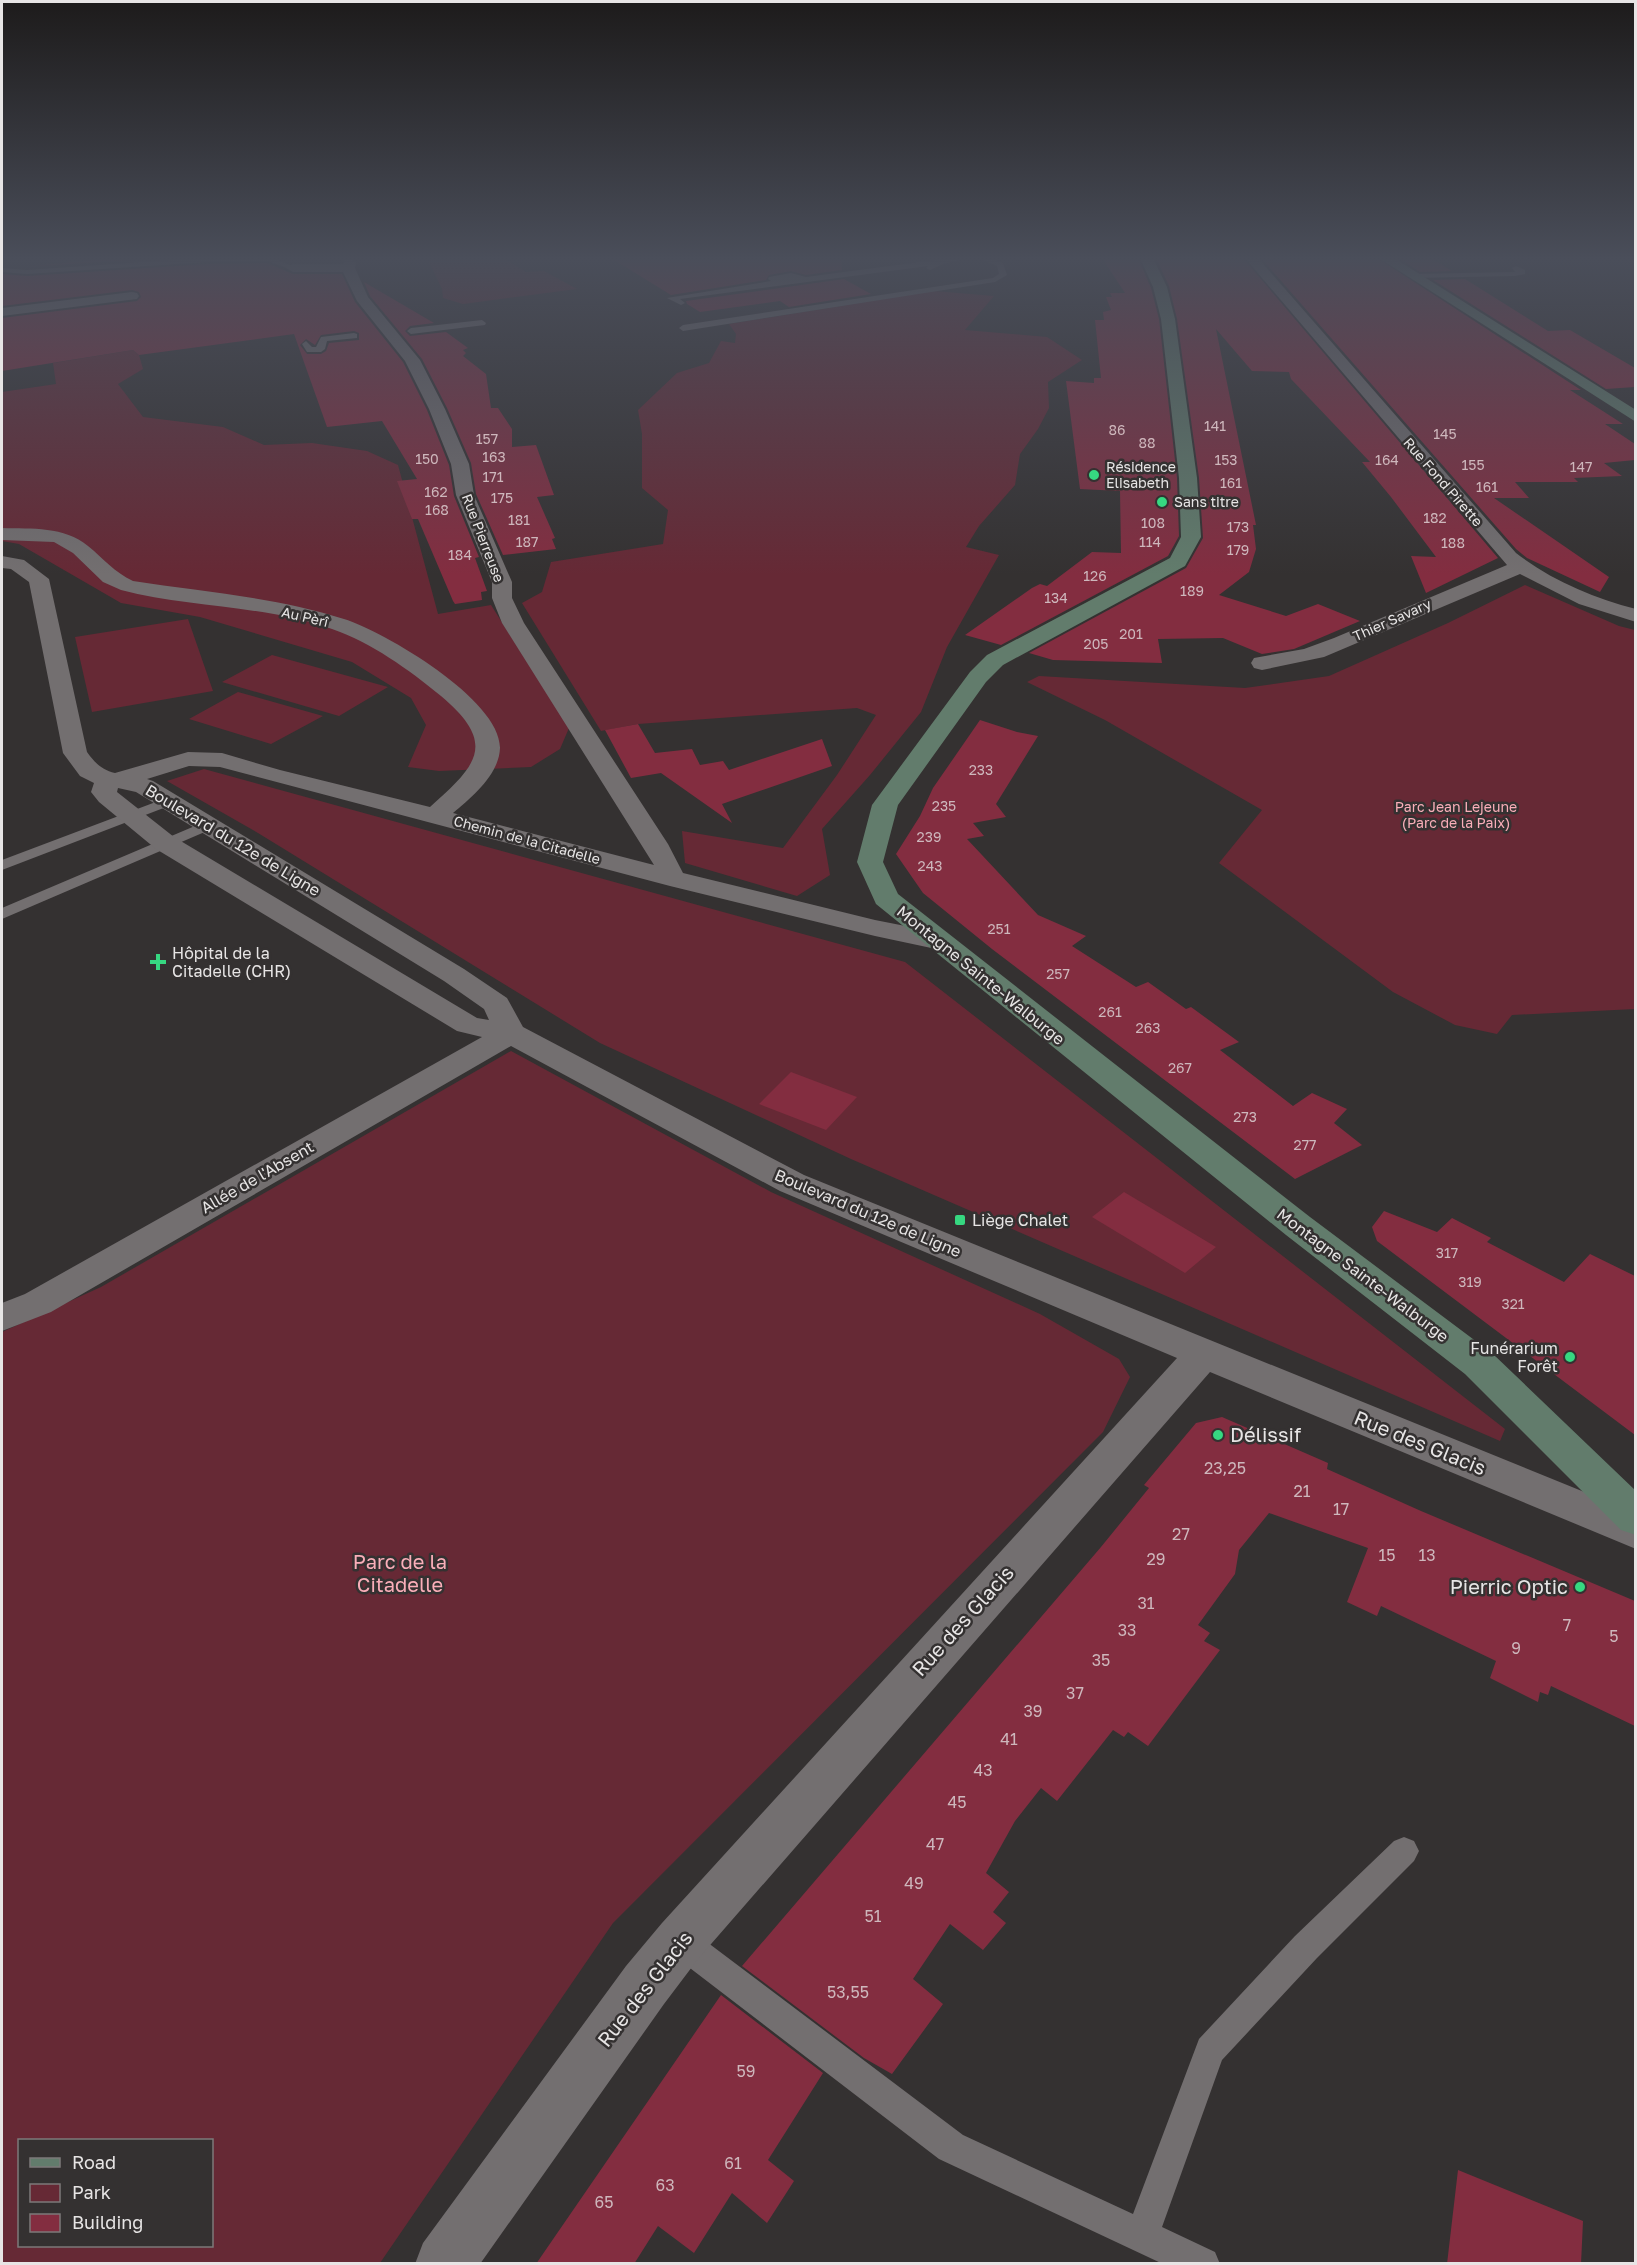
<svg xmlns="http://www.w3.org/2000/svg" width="1637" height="2265" font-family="'Golos Text',sans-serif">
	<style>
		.green { fill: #662935; fill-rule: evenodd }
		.building { fill: #832d40; fill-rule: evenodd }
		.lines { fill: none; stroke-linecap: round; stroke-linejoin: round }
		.lane { fill: #736f70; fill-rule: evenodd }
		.street { fill: #736f70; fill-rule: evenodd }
		.secondary { fill: #627c6c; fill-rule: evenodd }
		.poi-dot { fill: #36d881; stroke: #343131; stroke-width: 2 }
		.labels { text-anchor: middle; stroke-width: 5; stroke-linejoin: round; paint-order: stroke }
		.number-label { font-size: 14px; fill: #ceb7bc }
		.far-poi-label { font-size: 14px; fill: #e7e5e5; stroke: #343131; text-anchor: start }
		.far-street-label { font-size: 14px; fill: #e7e5e5; stroke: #343131 }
		.far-park-label { font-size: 14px; fill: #faaeb9; stroke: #343131 }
		.street-label { font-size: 16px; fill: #e7e5e5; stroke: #343131 }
		.poi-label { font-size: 16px; fill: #e7e5e5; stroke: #343131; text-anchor: start }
		.near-number-label { font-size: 16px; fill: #ceb7bc }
		.near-poi-label { font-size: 20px; fill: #e7e5e5; stroke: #343131; text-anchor: start }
		.near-street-label { font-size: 20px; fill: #e7e5e5; stroke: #343131 }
		.near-park-label { font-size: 20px; fill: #faaeb9; stroke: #343131 }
	</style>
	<rect width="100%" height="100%" fill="#343131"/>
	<path class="green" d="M434,258H503L526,272L544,271L577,289L463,304L443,298L442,289L429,262Z
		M934,291L994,296L965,330L1047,337L1082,360L1048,382L1049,408L1038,429L1020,454L1015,485L979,526L966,547L999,555L947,647L921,712L870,775L822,829L830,875L797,896L685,863L682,831L783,848L837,775L876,715L857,708L638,724L601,731L522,603L542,592L551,562L663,544L668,510L642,488V434L638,410L677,373L709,363L721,341L735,343L736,334L729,324Z
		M133,350L139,355L143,369L118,384L143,417L223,427L264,445L312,443L367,451L398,465L438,614L491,605L569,728L560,749L531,767L439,771L408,767L426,725L411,698L352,662L200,617L121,603L19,544L2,541V392L56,384L53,363Z
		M1525,585L1619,626L1635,630V1009L1512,1015L1497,1034L1455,1025L1393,992L1219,863L1262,810L1105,720L1027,682L1039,676L1245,688L1329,676L1448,623Z
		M188,619L213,691L92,712L75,637Z
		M272,655L388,687L339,716L222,682Z
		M238,692L323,716L271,744L189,719Z
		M204,769L905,962L1505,1429L1500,1441L851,1159L600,1043L258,833L167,781Z
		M511,1051L771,1192L1040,1314L1119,1359L1130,1377L1103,1432L613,1923L380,2263L2,2264V1332L101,1287ZM20,2140H212V2246H20Z"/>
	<path class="building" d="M155,258H162L23,267L95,260Z
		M611,258H841L842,270L806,275L791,271L769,275L766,280L671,295Z
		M1102,258H1138L1151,288L1159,319L1177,478L1179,536L1168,556L1001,645L965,635L1032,588L1040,584L1047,586L1092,552L1121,553L1120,491L1080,489L1066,381L1094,383V378H1101L1095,320H1104L1103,312L1111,310L1106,297H1112L1110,293H1125Z
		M1156,258H1243L1498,558L1426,593L1411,556L1436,557L1391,497L1362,462H1370L1291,379L1289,372L1252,371L1216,329L1256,525H1253L1256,549L1249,572L1219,595L1286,616L1318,604L1360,621L1294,649L1262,654L1223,638L1158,639L1162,663L1053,660L1029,653L1186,568L1203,538L1199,478L1177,319L1169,286Z
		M1261,258H1377L1581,390H1570L1623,424H1605L1635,444V460L1604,463L1622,476L1574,478L1578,482H1515L1529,498H1494L1609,577L1600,592L1527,558L1516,549Z
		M1399,258H1431L1452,271L1420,272Z
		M267,263L293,274H342L355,302L403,362L427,410L449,465L454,496L479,557L475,558L487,591L481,592L482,600L455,604L453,601L418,519H412L397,481L417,479L382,421L327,427L294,334L139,355L133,350L2,371V318L137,301L141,297L139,292L132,290L2,306V274L27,276L207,264ZM354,331L359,333V340L329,343L326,351L321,354H307L300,345L306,339L315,345L321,335Z
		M844,279L871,294L789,307L780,301L700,312L687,304L686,301Z
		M1465,279L1548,331L1570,330L1635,368V387L1606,389L1433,280Z
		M364,282L434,323L410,326L405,331L410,336L446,332L468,348L463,350L466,353L463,356L486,374L491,408H498L512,429V447L536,445L554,495L537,497L555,538L552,539L556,549L503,555L476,494L471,463L447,408L422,359L370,296Z
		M980,720L1017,732L1038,736L996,804L1006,817L973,823L984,836L967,839L1038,915L1086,936L1072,946L1136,987L1148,982L1186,1009L1191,1007L1239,1042L1220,1050L1293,1106L1312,1093L1347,1109L1334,1123L1362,1145L1295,1179L992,949L923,893L896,854L920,816L933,788Z
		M638,724L655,753L692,749L700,765L723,761L729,770L822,739L832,766L722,804L732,823L661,773L631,778L605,730Z
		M791,1072L857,1097L826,1130L759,1104Z
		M1124,1192L1216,1247L1185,1273L1092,1217Z
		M1384,1211L1437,1232L1452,1218L1491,1238L1487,1242L1564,1282L1590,1254L1635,1276V1435L1377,1241L1372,1227Z
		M1222,1417L1328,1463L1327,1469L1421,1511L1635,1601V1726L1551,1686L1548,1695L1540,1692L1538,1702L1490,1678L1496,1661L1381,1606L1377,1616L1347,1602L1368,1548L1269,1513L1239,1550L1235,1574L1198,1625L1210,1633L1204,1641L1220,1650L1148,1746L1128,1732L1124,1737L1113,1730L1057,1801L1041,1788L1015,1821L986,1873L1009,1892L993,1912L1006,1923L983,1950L950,1924L913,1979L943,2004L892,2074L864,2058L742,1966L1101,1547L1149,1488L1144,1485L1196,1423Z
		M721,1995L823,2073L768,2160L794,2181L767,2223L732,2193L694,2253L658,2226L634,2264H536Z
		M1458,2170L1583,2221L1581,2264H1447Z"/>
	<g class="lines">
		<path class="lane" d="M200,258H273L297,268L293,270L267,261L207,262L27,274L2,272V268L27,270Z
			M950,258H968L943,264L930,270L926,268L928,266L680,299L685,303L681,305L667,298L771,281L768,279L769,277L791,273L806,277Z
			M979,258H990L1003,263L1007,275L995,282L683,331L679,328L683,325L993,278L999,274L997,266Z
			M1516,266L1525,270V274L1515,276L1412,278L1408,276L1412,274L1515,272L1512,268Z
			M482,320L486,323L485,325L411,334L407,331L411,328Z
			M354,333L357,334V338L327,341L325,349L321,352H307L302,344L306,341L312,347H316L321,337Z
			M169,797L176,801L174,804L2,870V860Z
			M209,820L214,822L217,825L214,828L2,919V908Z
			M1404,1837L1414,1841L1419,1851L1414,1861L1317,1958L1222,2060L1162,2227L1215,2252L1220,2264H1163L939,2159L669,1952L665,1941L669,1930L680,1926L691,1930L963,2135L1133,2214L1199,2039L1295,1936L1394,1841Z"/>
		<path class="street" d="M350,258L356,262L355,268L368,297L420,360L445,409L469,464L474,495L512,582V598L524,623L668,844L683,873L875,920L946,934L950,940L946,946L936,949L875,936L670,886L220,767L189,766L147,779L153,781L464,969L507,998L523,1027L804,1175L1636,1513V1549L1210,1372L698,1959L664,2004L480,2264H415L423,2243L626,1966L662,1923L1177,1358L780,1191L511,1046L51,1312L2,1331V1303L25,1294L482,1037L457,1031L156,849L99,802L91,792L94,783L80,776L63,753L29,582L11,569L2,568V556L24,560L49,579L87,752C95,763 102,770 115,773L188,752L222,753L280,770L430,807C477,765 498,744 441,696C408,669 372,643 332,629C265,605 190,608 121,590L103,582L73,553L54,542L2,540V528C32,529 64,526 88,546C104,559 114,572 133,581C203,592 276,597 344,619C385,632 501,700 500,748C499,775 472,797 453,813L654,865L502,623L492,598V582L456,495L451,464L429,409L405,361L357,301L343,272H293L286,268L293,264H343L345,259ZM118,788L136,792L444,981L484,1009L489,1020L477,1018L174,837L117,792Z
			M1245,258H1258L1516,553C1551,580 1593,598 1636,609V622L1579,604L1520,574L1324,657L1262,670L1254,668L1251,663L1254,658L1304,649L1334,638L1507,565Z
			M132,292L137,293L139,296L137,299L2,316V308Z"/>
		<path class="secondary" d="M1140,258H1153L1167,287L1175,319L1197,478L1201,537L1185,566L1003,665L986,682L898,805L883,862L898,894L1310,1217L1493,1354L1636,1491V1535L1621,1530L1465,1374L1286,1235L876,904L857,862L872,805L970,672L987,655L1170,558L1181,537L1179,478L1161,319L1153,287Z
			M1379,258H1394L1636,410V422Z"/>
	</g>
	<linearGradient id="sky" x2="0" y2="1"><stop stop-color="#1d1b1b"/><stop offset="0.45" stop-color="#4a4e5a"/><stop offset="1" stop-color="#4a4e5a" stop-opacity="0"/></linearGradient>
	<rect width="1637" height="575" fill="url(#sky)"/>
	<g class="poi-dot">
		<circle cx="1094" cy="475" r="6"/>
		<circle cx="1162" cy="502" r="6"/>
		<path d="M155 953h6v6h6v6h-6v6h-6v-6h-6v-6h6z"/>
		<rect x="954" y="1214" width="12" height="12" rx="3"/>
		<circle cx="1570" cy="1357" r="6"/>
		<circle cx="1218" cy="1435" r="6"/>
		<circle cx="1580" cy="1587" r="6"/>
	</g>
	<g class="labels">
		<g class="number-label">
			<text x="1215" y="431">141</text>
			<text x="1117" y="435">86</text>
			<text x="1445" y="439">145</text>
			<text x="487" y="444">157</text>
			<text x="1147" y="448">88</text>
			<text x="494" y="462">163</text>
			<text x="427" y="464">150</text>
			<text x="1226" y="465">153</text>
			<text x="1387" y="465">164</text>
			<text x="1473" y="470">155</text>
			<text x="1581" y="472">147</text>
			<text x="493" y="482">171</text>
			<text x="1231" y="488">161</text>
			<text x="1487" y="492">161</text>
			<text x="436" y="497">162</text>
			<text x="502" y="503">175</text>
			<text x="437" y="515">168</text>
			<text x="1435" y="523">182</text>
			<text x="519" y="525">181</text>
			<text x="1153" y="528">108</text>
			<text x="1238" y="532">173</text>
			<text x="527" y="547">187</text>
			<text x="1150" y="547">114</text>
			<text x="1453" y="548">188</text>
			<text x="1238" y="555">179</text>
			<text x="460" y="560">184</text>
			<text x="1095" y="581">126</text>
			<text x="1192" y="596">189</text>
			<text x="1056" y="603">134</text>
			<text x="1131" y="639">201</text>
			<text x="1096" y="649">205</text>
			<text x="981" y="775">233</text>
			<text x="944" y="811">235</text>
			<text x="929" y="842">239</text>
			<text x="930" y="871">243</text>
			<text x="999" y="934">251</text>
			<text x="1058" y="979">257</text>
			<text x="1110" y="1017">261</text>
			<text x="1148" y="1033">263</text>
			<text x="1180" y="1073">267</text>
			<text x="1245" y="1122">273</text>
			<text x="1305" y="1150">277</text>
			<text x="1447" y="1258">317</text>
			<text x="1470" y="1287">319</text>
			<text x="1513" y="1309">321</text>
		</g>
		<g class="far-poi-label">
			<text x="1106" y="472">Résidence<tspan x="1106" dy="16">Elisabeth</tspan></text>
			<text x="1174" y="507">Sans titre</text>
		</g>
		<g class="far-street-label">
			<text transform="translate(1443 482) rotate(49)" y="5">Rue Fond Pirette</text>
			<text transform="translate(483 538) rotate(69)" y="5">Rue Pierreuse</text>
			<text transform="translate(305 617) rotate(13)" y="5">Au Pèrî</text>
			<text transform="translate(1392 620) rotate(-24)" y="5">Thier Savary</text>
			<text transform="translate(527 840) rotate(15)" y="5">Chemin de la Citadelle</text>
		</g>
		<g class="far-park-label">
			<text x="1456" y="812">Parc Jean Lejeune<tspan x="1456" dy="16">(Parc de la Paix)</tspan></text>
		</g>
		<g class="street-label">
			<text transform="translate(233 840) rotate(31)" y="6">Boulevard du 12e de Ligne</text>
			<text transform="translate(981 975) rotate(39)" y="6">Montagne Sainte-Walburge</text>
			<text transform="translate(257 1177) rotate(-30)" y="6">Allée de l'Absent</text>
			<text transform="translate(868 1213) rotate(23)" y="6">Boulevard du 12e de Ligne</text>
			<text transform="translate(1363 1275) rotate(37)" y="6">Montagne Sainte-Walburge</text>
		</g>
		<g class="poi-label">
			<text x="172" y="959">Hôpital de la<tspan x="172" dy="18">Citadelle (CHR)</tspan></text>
			<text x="972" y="1226">Liège Chalet</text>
			<text x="1558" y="1354" text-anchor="end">Funérarium<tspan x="1558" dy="18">Forêt</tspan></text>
		</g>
		<g class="near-number-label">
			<text x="1225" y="1474">23,25</text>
			<text x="1302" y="1497">21</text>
			<text x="1341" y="1515">17</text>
			<text x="1181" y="1540">27</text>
			<text x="1387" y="1561">15</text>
			<text x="1427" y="1561">13</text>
			<text x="1156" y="1565">29</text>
			<text x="1146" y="1609">31</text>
			<text x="1567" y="1631">7</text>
			<text x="1127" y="1636">33</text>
			<text x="1614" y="1642">5</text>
			<text x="1516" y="1654">9</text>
			<text x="1101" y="1666">35</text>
			<text x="1075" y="1699">37</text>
			<text x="1033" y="1717">39</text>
			<text x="1009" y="1745">41</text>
			<text x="983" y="1776">43</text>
			<text x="957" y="1808">45</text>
			<text x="935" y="1850">47</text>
			<text x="914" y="1889">49</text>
			<text x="873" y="1922">51</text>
			<text x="848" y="1998">53,55</text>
			<text x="746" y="2077">59</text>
			<text x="733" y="2169">61</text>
			<text x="665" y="2191">63</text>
			<text x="604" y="2208">65</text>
		</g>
		<g class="near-poi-label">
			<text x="1230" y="1442">Délissif</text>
			<text x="1568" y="1594" text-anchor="end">Pierric Optic</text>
		</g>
		<g class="near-street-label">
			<text transform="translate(1420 1443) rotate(22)" y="7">Rue des Glacis</text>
			<text transform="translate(963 1621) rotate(-48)" y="7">Rue des Glacis</text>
			<text transform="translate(645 1989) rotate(-52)" y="7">Rue des Glacis</text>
		</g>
		<g class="near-park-label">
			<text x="400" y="1569">Parc de la<tspan x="400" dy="23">Citadelle</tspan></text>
		</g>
	</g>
	<rect width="1637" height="2265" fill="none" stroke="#e7e5e5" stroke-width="6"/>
	<rect x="18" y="2139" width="195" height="108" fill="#343131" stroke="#7c7979" stroke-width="1.5"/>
	<rect x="30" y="2158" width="30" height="9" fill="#627c6c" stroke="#7c7979" stroke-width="1.5"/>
	<text x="72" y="2169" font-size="18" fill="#e7e5e5">Road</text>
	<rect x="30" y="2184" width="30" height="18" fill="#662935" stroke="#7c7979" stroke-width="1.5"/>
	<text x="72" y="2199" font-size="18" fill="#e7e5e5">Park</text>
	<rect x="30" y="2214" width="30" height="18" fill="#832d40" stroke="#7c7979" stroke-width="1.5"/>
	<text x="72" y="2229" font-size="18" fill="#e7e5e5">Building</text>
</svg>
